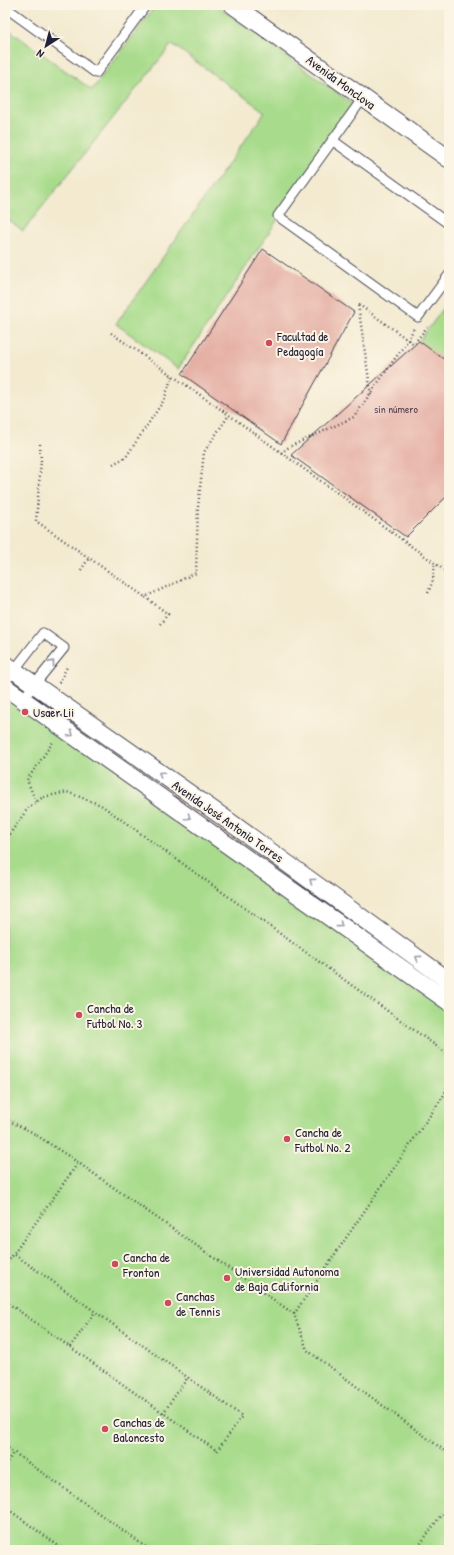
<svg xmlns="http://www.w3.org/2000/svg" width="454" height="1555" font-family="'Patrick Hand',sans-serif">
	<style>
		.green { fill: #a8dc8c; stroke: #657f64 }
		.building { fill: #e5afa4 }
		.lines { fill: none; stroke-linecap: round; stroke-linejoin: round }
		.service-casing { stroke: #414051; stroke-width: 11 }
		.minor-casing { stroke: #414051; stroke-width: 19 }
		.path { stroke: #414051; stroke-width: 2.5; stroke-dasharray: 1 3; stroke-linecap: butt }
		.service { stroke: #fff; stroke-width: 9 }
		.minor { stroke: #fff; stroke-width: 17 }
		.oneway { stroke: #9c9ca7 }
		.poi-dot { fill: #d1495b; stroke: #fcf5e5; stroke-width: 1.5 }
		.labels { text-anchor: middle; stroke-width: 4; stroke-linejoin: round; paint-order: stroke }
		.number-label { font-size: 11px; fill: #534555 }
		.street-label { font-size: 13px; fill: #22223b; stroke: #fcf5e5 }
		.poi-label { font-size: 13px; fill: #22223b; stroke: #fcf5e5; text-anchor: start }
	</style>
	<rect width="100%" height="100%" fill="#fcf5e5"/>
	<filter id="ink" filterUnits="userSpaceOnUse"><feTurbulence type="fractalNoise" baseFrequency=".025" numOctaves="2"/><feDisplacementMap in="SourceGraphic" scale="8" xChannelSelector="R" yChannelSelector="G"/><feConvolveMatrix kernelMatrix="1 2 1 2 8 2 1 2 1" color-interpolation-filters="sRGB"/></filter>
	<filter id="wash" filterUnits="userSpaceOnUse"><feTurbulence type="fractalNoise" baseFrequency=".012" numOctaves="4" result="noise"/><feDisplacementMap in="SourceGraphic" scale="16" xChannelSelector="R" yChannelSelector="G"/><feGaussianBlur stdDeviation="0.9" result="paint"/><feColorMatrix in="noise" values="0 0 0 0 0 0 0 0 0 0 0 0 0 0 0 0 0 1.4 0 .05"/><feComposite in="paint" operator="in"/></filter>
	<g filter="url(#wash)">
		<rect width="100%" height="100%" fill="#f3ead0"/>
		<path class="green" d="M156,5H216L354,105L178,369L116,324L265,112L172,44L23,231L5,217V27L92,90Z
			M449,301V405L419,341Z
			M5,686L449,1005V1550H5Z"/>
		<g id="blocks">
			<path class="building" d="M263,249L354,312L281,444L182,374Z
				M419,341L449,363V494L406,537L291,455Z"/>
		</g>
	</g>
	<g filter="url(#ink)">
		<use href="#blocks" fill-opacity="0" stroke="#414051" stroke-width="1"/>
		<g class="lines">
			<g class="service-casing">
				<path id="service" d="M5,7L96,73L146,5
					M363,98L278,216L418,317L449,275
					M332,140L449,224
					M5,682L43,633L64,648L22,700"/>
			</g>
			<g class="minor-casing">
				<path id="minor" d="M233,5L449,159
					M5,664L223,817L449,981
					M5,687L449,1002"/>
			</g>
			<path class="path" d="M111,333L229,415L447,572
				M371,394L358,304L408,340L414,328
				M40,444L41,461L36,521L145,597
				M281,453L289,447L354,417L408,340L414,344L427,327
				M113,464L126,457L164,400L172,376
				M81,570L89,558
				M428,593L433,580L435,563
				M160,624L168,614L145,597L196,573L198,507L204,452L229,415
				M59,683L68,665
				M36,802L27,780L53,742
				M5,841L28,808L43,797L67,792L101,805L446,1053L449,1058
				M5,1119L30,1131L73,1159L294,1314L307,1350L449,1454
				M5,1266L78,1163
				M5,1301L217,1451L242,1416L14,1254
				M294,1314L444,1095L449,1082
				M70,1347L95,1312
				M163,1413L188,1377
				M5,1446L150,1550
				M5,1465L13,1453
				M5,1507L64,1550
				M416,1550L449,1504"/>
			<use href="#service" class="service"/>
			<use href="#minor" class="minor"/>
		</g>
		<defs><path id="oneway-chevron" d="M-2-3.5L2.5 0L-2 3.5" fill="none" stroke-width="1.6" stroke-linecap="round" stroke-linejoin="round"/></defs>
		<g class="oneway">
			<use href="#oneway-chevron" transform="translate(52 663) rotate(-51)"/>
			<use href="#oneway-chevron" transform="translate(71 734) rotate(35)"/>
			<use href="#oneway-chevron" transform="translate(161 774) rotate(-145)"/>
			<use href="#oneway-chevron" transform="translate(188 817) rotate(35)"/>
			<use href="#oneway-chevron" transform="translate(312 881) rotate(-144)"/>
			<use href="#oneway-chevron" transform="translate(340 925) rotate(36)"/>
			<use href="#oneway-chevron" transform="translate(418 958) rotate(-144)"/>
		</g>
	</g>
	<g class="poi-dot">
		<circle cx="269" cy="343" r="4"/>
		<circle cx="25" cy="712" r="4"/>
		<circle cx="79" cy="1015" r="4"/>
		<circle cx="287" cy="1139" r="4"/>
		<circle cx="115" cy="1264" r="4"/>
		<circle cx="227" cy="1278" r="4"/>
		<circle cx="168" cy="1303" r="4"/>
		<circle cx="105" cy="1429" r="4"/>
	</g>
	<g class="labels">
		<g class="number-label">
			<text x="396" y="413">sin número</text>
		</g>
		<g class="street-label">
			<text transform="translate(341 82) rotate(36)" y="5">Avenida Monclova</text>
			<text transform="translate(228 821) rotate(35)" y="5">Avenida José Antonio Torres</text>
		</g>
		<g class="poi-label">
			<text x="277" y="341">Facultad de<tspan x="277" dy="15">Pedagogía</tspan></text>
			<text x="33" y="717">Usaer Lii</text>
			<text x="87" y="1013">Cancha de<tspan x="87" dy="15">Futbol No. 3</tspan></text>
			<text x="295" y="1137">Cancha de<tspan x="295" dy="15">Futbol No. 2</tspan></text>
			<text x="123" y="1262">Cancha de<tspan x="123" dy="15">Fronton</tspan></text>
			<text x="235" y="1276">Universidad Autonoma<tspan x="235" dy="15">de Baja California</tspan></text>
			<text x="176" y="1301">Canchas<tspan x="176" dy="15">de Tennis</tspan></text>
			<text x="113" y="1427">Canchas de<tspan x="113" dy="15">Baloncesto</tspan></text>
		</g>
	</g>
	<rect width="454" height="1555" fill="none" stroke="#fcf5e5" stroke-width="20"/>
	<g transform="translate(46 46) rotate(216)" stroke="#fcf5e5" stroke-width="3" paint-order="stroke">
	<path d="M0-3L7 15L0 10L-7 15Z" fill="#22223b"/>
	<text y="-6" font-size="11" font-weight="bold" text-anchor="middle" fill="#22223b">N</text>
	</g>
</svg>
